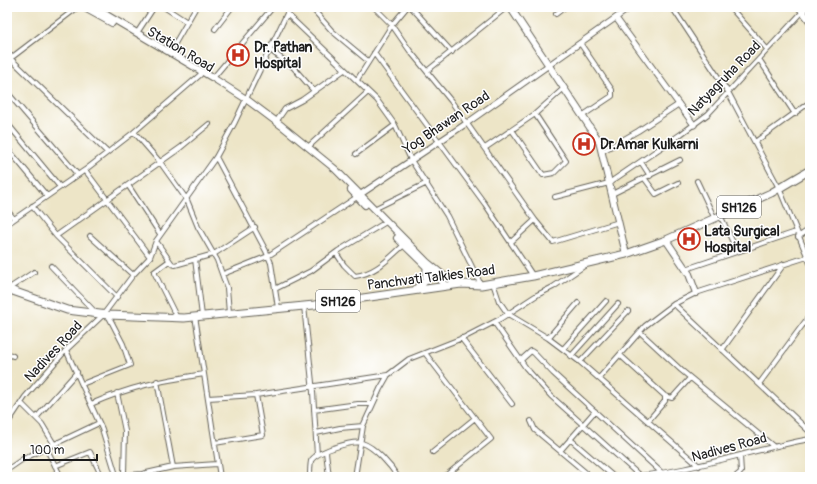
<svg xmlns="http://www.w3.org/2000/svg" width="817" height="484" font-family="Pangolin,sans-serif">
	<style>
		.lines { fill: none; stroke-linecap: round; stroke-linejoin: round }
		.minor-casing { stroke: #656258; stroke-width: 6 }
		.tertiary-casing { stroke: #656258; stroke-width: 7 }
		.secondary-casing { stroke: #656258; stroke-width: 8 }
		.primary-casing { stroke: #656258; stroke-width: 9 }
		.minor { stroke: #fff; stroke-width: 4 }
		.tertiary { stroke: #fff; stroke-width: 5 }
		.secondary { stroke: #fff; stroke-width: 6 }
		.primary { stroke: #fff; stroke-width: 7 }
		.labels { text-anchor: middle; stroke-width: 3; stroke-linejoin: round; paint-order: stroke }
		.shield { fill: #fff; stroke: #606060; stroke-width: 1 }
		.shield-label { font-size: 13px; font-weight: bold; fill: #1c1c1c }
		.poi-label { font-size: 14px; font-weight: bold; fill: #1c1c1c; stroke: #fff; text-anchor: start }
		.street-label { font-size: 14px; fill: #1c1c1c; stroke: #fff }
	</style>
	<rect width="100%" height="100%" fill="#fff"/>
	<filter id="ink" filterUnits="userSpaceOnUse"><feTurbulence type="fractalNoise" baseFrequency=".025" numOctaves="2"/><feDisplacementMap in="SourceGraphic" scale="8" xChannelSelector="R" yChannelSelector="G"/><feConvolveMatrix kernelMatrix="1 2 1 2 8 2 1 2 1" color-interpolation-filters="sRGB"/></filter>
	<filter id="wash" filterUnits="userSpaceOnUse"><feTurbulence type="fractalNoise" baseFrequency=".012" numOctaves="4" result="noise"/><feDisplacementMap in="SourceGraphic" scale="16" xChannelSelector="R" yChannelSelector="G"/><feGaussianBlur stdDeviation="0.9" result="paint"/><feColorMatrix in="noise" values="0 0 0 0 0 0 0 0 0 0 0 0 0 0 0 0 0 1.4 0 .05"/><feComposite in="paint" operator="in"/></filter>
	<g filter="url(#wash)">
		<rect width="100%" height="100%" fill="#ede5c7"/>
	</g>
	<g filter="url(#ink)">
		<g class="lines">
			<g class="minor-casing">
				<path id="minor" d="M164,7L187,22
					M311,7L332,31L368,61
					M374,7L392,25L410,51L451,101L535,220L511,242
					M411,7L452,52
					M672,7L728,92L779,188L810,263
					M730,7L767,49
					M287,14L377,100L395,125L411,160L447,216L481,285
					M556,14L565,7
					M215,29L232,7
					M137,33L154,7
					M580,43L612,90V96L582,116
					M270,50L293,67L314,91
					M170,52L196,7
					M374,53L485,204L533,276
					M11,59L107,152
					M759,59L795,114
					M7,61L78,7
					M427,71L507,7
					M213,78L273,7
					M357,80L392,25L407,7
					M7,92L78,175
					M276,122L285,109L302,100L344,70
					M7,123L60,187
					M512,130L543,175L554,173L566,161L535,114
					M134,132L160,162L187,200L198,227L217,260L227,288L229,313
					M755,142L810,102
					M308,147L368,92
					M7,148L47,196
					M485,148L535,114L563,89
					M603,151L638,131L679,104
					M356,154L395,125
					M216,157L266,251L271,263L278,308
					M641,162L650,176
					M85,170L150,257
					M645,179L656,194L678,183
					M697,181L714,217
					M128,185L160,234
					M612,194L680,160
					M555,197L609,183L681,134L708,114L807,7
					M32,206L56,236
					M374,209L427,183
					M7,210L14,219
					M720,215L737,251
					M535,220L553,242L619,222
					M7,224L85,170L134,132L200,75L202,71
					M90,236L133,275
					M798,237L810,229
					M156,241L172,264L175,265L214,254L255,227
					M336,253L344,265L355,276C377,273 389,258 405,244
					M195,259L202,316
					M169,261L154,272L177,318
					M51,266L95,312
					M686,269L796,232
					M223,274L268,256L357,197
					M493,283L499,301L508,314L548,338L580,362L699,466
					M8,289L34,272
					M275,289L311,271L338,251L386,222
					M117,297L56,236L180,148L209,124
					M674,304L810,432
					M304,306L313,392L317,455
					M195,316L220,477
					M494,322L526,368L551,396L640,476
					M640,332L681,370L773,446
					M461,338L512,404
					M548,338L578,303
					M563,349L606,301
					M66,350L102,429L116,475
					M722,350L784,264
					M7,353L13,356
					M425,353L491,439L444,477
					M620,355L665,396V401L648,421
					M571,356L618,304
					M521,360L531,351L534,353L553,373L662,473
					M580,362L628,311
					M599,378L645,326L674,304L696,293L807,257
					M157,381L173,467
					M82,384L130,365L123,344L108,315
					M759,384L810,315
					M117,393L125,431L124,474
					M665,396L672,398L690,378
					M208,398L256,395
					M21,403L42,424L54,444
					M91,404C132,386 160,381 204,374
					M314,410L358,404H373
					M36,418L77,372
					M531,421L535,430L560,451
					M7,424L25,397L66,350L103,315L133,275L150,257L156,241L216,157L235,122L290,7
					M316,433L340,428L363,426
					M570,439L614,477
					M215,443L263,435L256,395L388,375
					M46,448L61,477
					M326,452L329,477
					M433,452L475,418
					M55,466L90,452L102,477
					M7,470L23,459L99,423
					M672,472L677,477
					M49,477L58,472
					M106,477L142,474L173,467L217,464
					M310,477C310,472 310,466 311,461C315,452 353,440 362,443C375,447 391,466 398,477
					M355,477L363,426L380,389L388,375L409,359L465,337L500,319L537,295L553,287L584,266
					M591,477L560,451L595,411
					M629,477C691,472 749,450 810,439
					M735,477L741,472L740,456"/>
			</g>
			<g class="tertiary-casing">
				<path id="tertiary" d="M616,18L694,125
					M358,196L467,123L631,7"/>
			</g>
			<g class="secondary-casing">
				<path id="secondary" d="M83,7L112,23
					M93,7L213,78L246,99L282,126L335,169L427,262L443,275L461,284
					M510,7L599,141L626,254
					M799,7L810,21
					M351,190L365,205
					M397,238L446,286
					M666,240L689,274L696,293"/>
			</g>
			<g class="primary-casing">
				<path id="primary" d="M7,289L67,310L108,315L184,318L314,305L461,284L481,285L533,276L626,254L666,240L771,193L810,170
					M416,289L426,280L427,269"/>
			</g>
			<use href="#minor" class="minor"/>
			<use href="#tertiary" class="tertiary"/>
			<use href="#secondary" class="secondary"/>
			<use href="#primary" class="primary"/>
		</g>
	</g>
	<defs>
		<g id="hospital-ring" transform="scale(1.15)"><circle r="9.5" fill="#fff" stroke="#c8321e" stroke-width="1.5"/><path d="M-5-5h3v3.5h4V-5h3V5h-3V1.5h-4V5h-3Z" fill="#c8321e"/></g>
	</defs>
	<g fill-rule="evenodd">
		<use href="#hospital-ring" x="238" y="55"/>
		<use href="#hospital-ring" x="584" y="144"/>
		<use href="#hospital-ring" x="689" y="239"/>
	</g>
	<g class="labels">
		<g class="shield">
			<rect x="717" y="196" width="44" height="22" rx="3"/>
			<rect x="316" y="290" width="44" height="22" rx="3"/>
		</g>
		<g class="shield-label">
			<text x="739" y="212">SH126</text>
			<text x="338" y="306">SH126</text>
		</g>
		<g class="poi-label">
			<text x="254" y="52">Dr. Pathan<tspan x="254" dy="16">Hospital</tspan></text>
			<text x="600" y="149">Dr.Amar Kulkarni</text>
			<text x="704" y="236">Lata Surgical<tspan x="704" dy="16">Hospital</tspan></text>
		</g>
		<g class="street-label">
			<text transform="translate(181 49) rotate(31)" y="5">Station Road</text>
			<text transform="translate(724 78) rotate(-46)" y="5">Natyagruha Road</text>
			<text transform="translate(446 122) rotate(-34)" y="5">Yog Bhawan Road</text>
			<text transform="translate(431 277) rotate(-7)" y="5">Panchvati Talkies Road</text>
			<text transform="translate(53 351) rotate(-47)" y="5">Nadives Road</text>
			<text transform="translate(729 447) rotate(-15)" y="5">Nadives Road</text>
		</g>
	</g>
	<rect width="817" height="484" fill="none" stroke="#fff" stroke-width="24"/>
	<path d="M24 454v6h73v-6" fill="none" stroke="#1c1c1c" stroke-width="2"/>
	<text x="30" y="454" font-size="12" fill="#1c1c1c" stroke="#ffffff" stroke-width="3" paint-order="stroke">100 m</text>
</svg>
